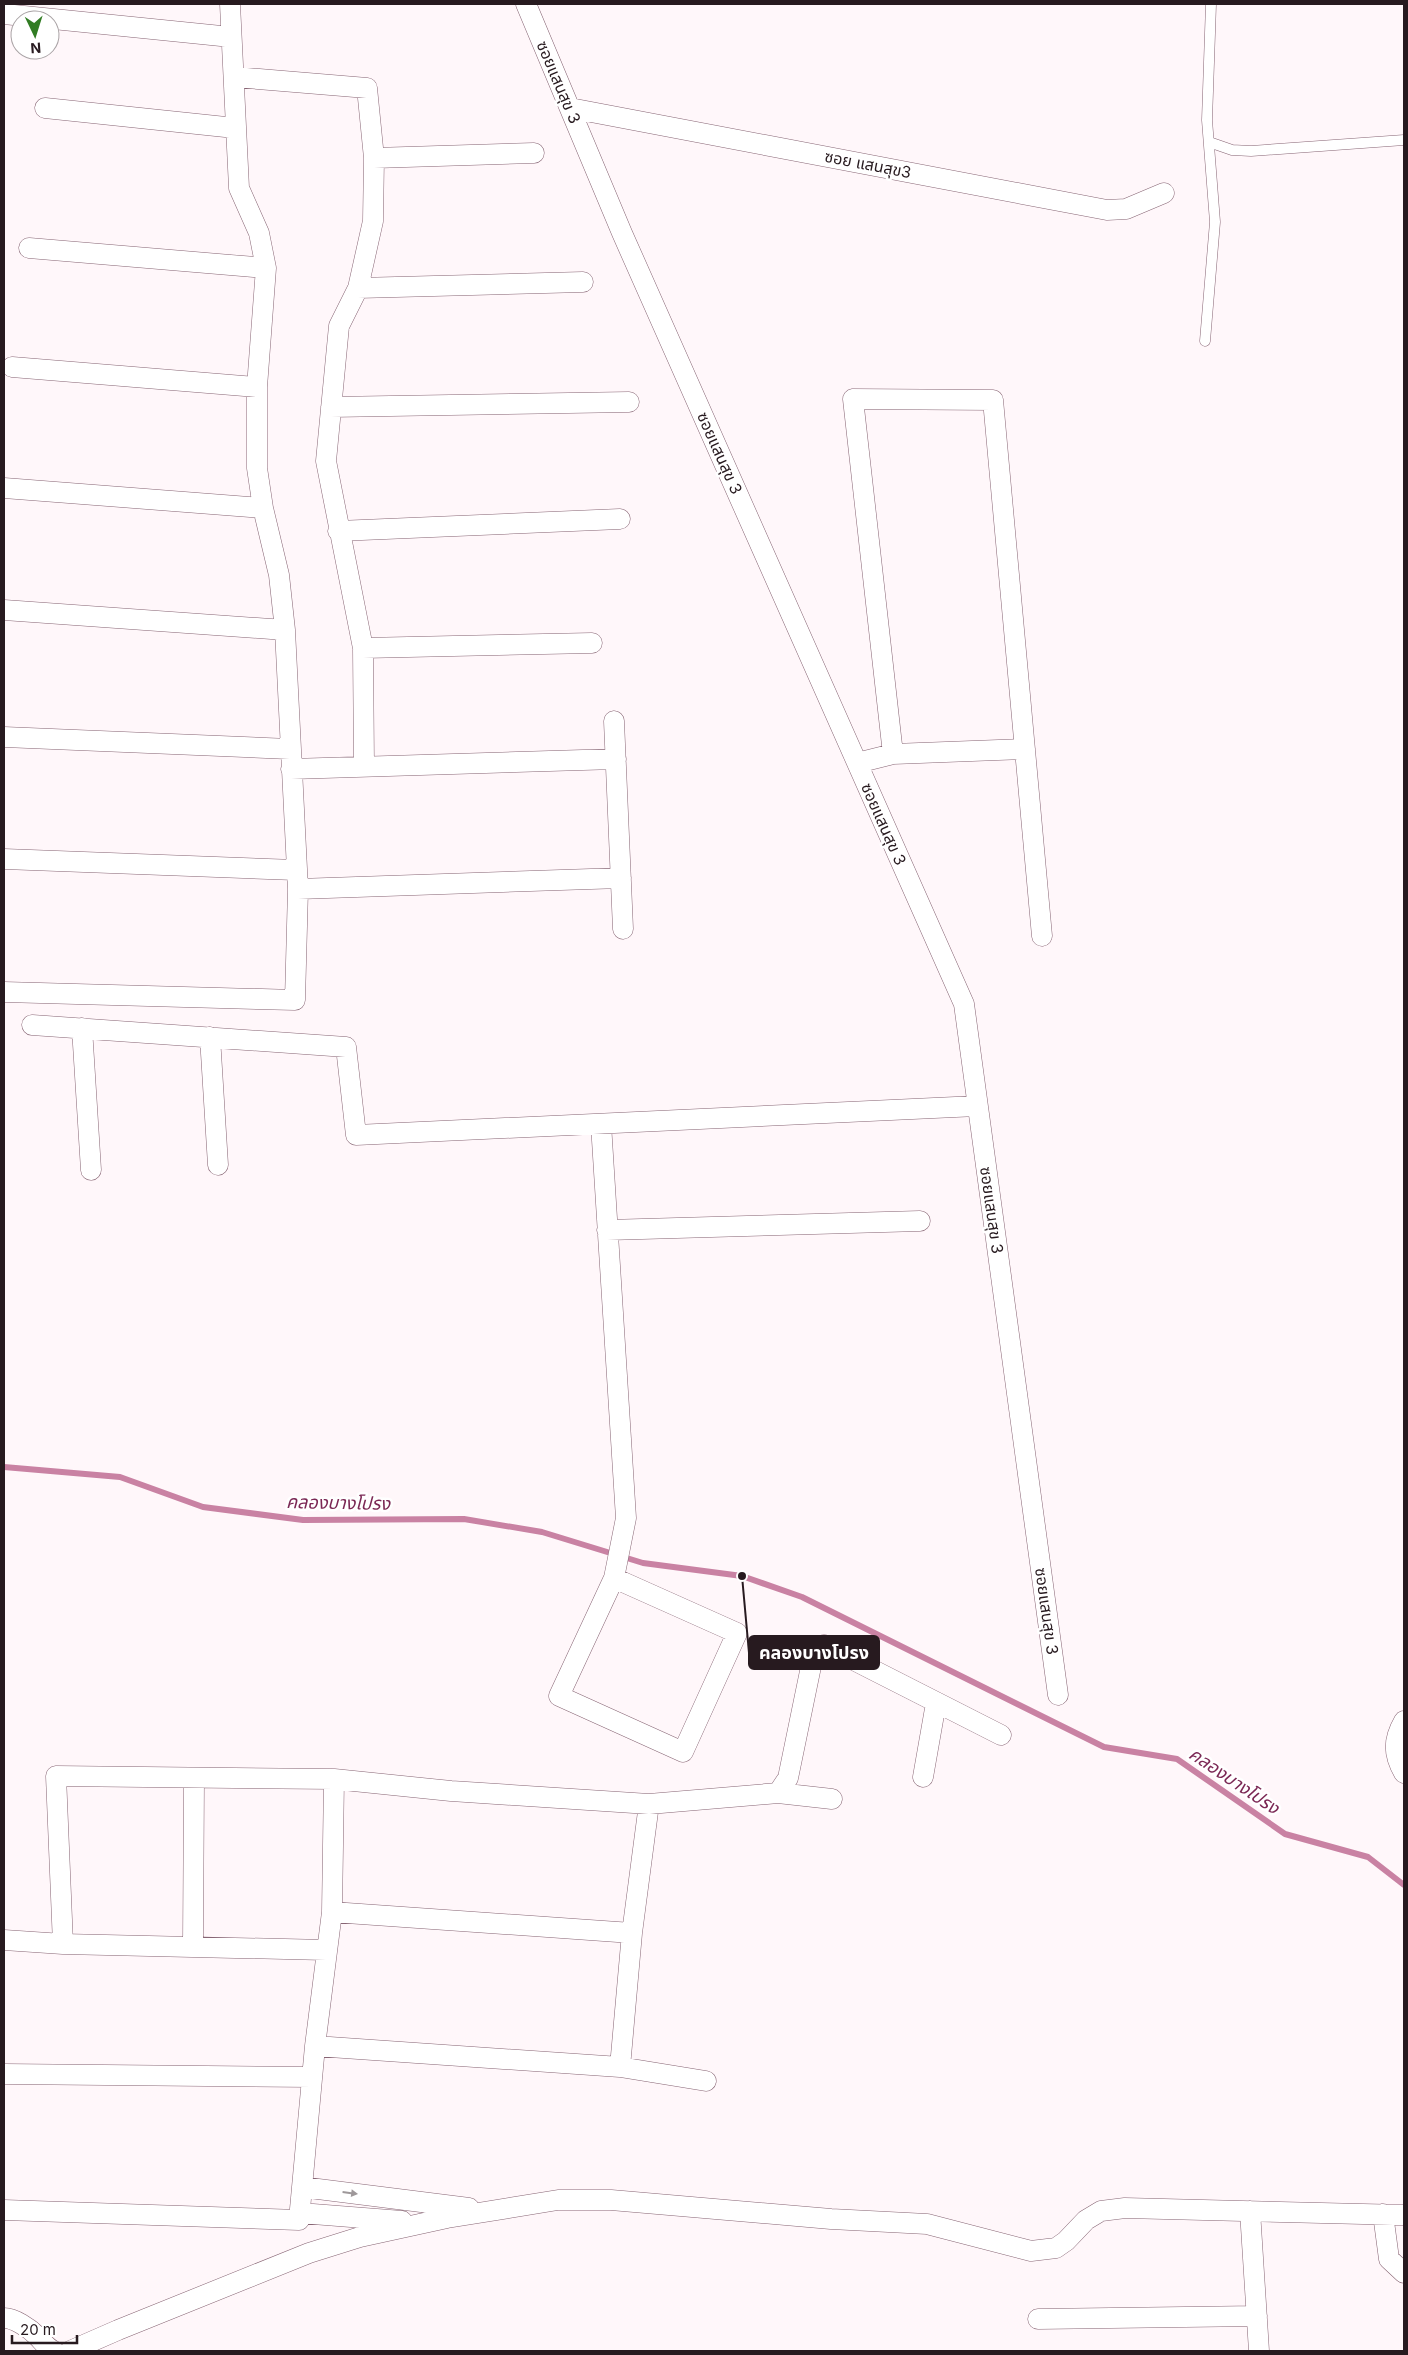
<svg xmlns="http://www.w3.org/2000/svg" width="1408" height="2355" font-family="Inter,'Noto Sans Thai',sans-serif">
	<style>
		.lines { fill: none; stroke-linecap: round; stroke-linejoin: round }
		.stream { stroke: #c982a3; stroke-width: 6 }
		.service-casing { stroke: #876574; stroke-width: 11 }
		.minor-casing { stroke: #876574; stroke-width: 21 }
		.service { stroke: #fff; stroke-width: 10 }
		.minor { stroke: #fff; stroke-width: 20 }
		.oneway { fill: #9e989a }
		.labels { text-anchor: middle; stroke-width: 5; stroke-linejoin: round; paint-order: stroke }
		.street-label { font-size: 16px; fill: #271a1f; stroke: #fff }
		.water-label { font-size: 18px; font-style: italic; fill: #7b2855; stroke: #fff }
		.leader { fill: none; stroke: #271a1f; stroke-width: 2 }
		.callout-dot { fill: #271a1f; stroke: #fff; stroke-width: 2 }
		.callout { fill: #271a1f; stroke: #271a1f; stroke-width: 2 }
		.callout-label { font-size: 18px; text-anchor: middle; font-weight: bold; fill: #fff }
	</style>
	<rect width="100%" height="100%" fill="#fff7fa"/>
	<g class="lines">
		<path class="stream" d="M4,1467L120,1477L203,1507L303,1520L464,1519L542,1532L643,1563L742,1576L802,1597L1104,1747L1177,1759L1285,1834L1368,1857L1404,1885"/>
		<g class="service-casing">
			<path id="service" d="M1209,142L1232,150L1251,151L1404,140
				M1205,341L1215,222L1207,120L1211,4"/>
		</g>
		<g class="minor-casing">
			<path id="minor" d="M526,4L622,233L964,1004L1058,1695
				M4,14L231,37
				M234,77L367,88L374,158L373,221L358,288L339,326L326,461L363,648L364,766
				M45,108L235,128
				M570,108L1107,210L1126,209L1164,193
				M374,158L534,153
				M29,248L266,268
				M358,288L583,282
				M12,367L257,387
				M331,407L629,402
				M4,488L263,508
				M338,531L620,519
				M4,610L285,630
				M363,648L592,643
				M614,721L623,929
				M4,737L290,749
				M893,754L853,399L993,400L1042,936
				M857,763L893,754L1025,749
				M291,769L616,759
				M4,859L296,870
				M298,889L621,878
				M4,992L295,1000L298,889L285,630L279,575L263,508L257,468V387L266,268L259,233L239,188L230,4
				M32,1025L346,1047L356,1135L977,1106
				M82,1028L91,1170
				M210,1037L218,1165
				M601,1124L626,1518L614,1578
				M607,1230L920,1221
				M614,1578L737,1633L683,1752L559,1696Z
				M1404,1721C1393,1740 1393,1754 1404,1773
				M923,1777L936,1703
				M778,1793L832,1799
				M332,1912L632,1933
				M4,1940L63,1944L326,1950
				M63,1944L56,1776L334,1779L451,1791L649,1804L778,1793L788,1778L815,1647L824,1645L1001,1735
				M193,1947L194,1778
				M315,2046L620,2067L706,2081
				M620,2067L632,1933L649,1804
				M4,2074L312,2077
				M302,2187L469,2208
				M4,2210L299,2220L315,2046L332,1912L334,1779
				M1250,2211L1259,2351
				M300,2213L402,2221
				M1383,2214L1389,2259L1404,2273
				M4,2318C14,2318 29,2328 36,2335C43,2341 45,2347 54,2351
				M1038,2319L1257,2316
				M70,2351L118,2330L309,2253L360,2237L447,2218L558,2200H611L831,2219L927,2224L1031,2251L1056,2248L1066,2241L1086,2220L1101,2211L1125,2208L1404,2215"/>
		</g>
		<use href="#service" class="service"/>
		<use href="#minor" class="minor"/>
	</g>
	<defs><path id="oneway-solid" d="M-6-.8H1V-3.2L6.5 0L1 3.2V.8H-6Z" transform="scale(1.25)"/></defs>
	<use class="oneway" href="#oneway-solid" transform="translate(350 2193) rotate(7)"/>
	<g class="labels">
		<g class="street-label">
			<text transform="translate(559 82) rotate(67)" y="6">ซอยแสนสุข 3</text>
			<text transform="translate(868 164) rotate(11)" y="6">ซอย แสนสุข3</text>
			<text transform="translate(720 453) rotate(66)" y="6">ซอยแสนสุข 3</text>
			<text transform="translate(884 824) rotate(66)" y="6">ซอยแสนสุข 3</text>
			<text transform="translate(992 1210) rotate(82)" y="6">ซอยแสนสุข 3</text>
			<text transform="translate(1047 1611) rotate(82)" y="6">ซอยแสนสุข 3</text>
		</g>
		<g class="water-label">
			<text transform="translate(338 1503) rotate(1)" y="6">คลองบางโปรง</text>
			<text transform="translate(1234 1781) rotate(34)" y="6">คลองบางโปรง</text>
		</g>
	</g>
	<path class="leader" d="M742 1576L749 1653"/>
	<circle class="callout-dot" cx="742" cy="1576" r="5"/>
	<rect class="callout" x="749" y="1636" width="130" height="33" rx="5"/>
	<g class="callout-label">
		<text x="814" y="1659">คลองบางโปรง</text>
	</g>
	<rect width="1408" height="2355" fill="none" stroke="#271a1f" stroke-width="10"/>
	<g transform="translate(35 35) rotate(176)"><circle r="24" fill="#ffffff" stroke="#a9a3a5"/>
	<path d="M0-4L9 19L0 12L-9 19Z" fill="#317c23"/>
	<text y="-8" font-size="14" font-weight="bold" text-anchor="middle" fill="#271a1f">N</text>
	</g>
	<path d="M12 2335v8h65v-8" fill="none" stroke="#271a1f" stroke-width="2.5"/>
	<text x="20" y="2335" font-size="15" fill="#271a1f" stroke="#ffffff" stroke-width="4" paint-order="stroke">20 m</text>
</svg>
